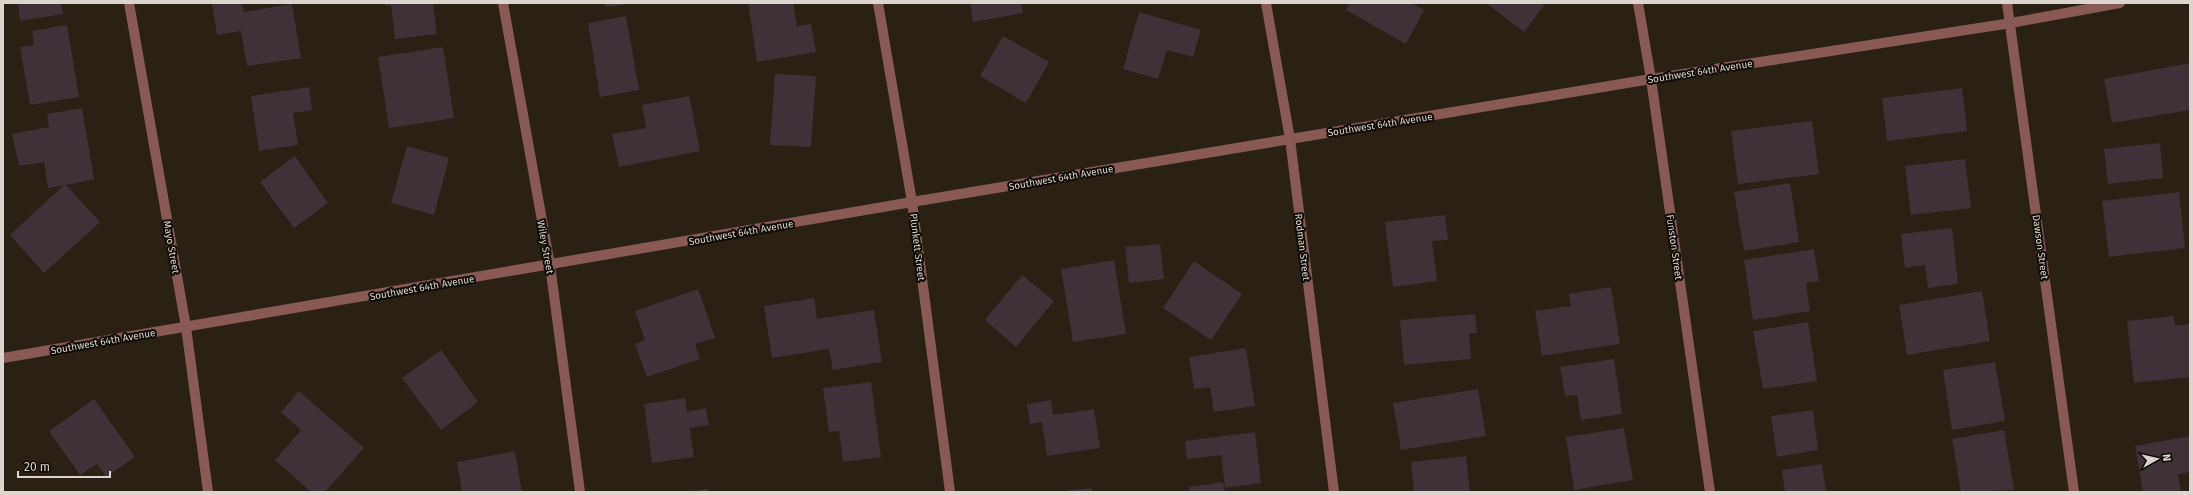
<svg xmlns="http://www.w3.org/2000/svg" width="2193" height="495" font-family="'Fira Sans',sans-serif">
	<style>
		.building { fill: #403037 }
		.lines { fill: none; stroke-linecap: round; stroke-linejoin: round }
		.minor { stroke: #895953; stroke-width: 10 }
		.labels { text-anchor: middle; stroke-width: 4; stroke-linejoin: round; paint-order: stroke }
		.street-label { font-size: 10px; fill: #dcd5cd; stroke: #0f0b06 }
	</style>
	<rect width="100%" height="100%" fill="#2a2014"/>
	<path class="building" d="M18,3H61L63,14L20,21Z
		M221,3H242L244,12L292,4L301,58L247,66L241,31L217,35L212,4Z
		M385,3H433L437,34L395,39L391,5L386,6Z
		M605,3H628L629,4L606,7Z
		M748,3H793L797,26L811,24L816,52L757,62Z
		M970,3H1021L1023,13L973,22Z
		M1350,3H1411L1424,10L1406,44L1346,10Z
		M1486,3H1546L1524,32Z
		M1139,12L1201,30L1193,57L1167,50L1158,79L1123,69Z
		M626,16L639,90L600,97L588,23Z
		M67,25L79,97L30,105L20,47L34,45L32,31Z
		M1003,36L1049,62L1026,103L980,76Z
		M443,47L454,118L389,128L378,57Z
		M2190,63V110L2112,123L2104,79Z
		M775,74L816,76L811,147L770,145Z
		M309,87L312,110L293,113L298,145L259,151L251,96Z
		M1962,88L1967,131L1887,141L1882,98Z
		M689,96L700,151L619,167L612,134L646,128L642,105Z
		M82,108L94,179L66,185L100,222L44,273L10,235L64,185L48,188L44,162L19,166L12,134L49,127L47,114Z
		M1812,121L1819,174L1738,184L1731,131Z
		M2160,143L2163,178L2108,184L2104,149Z
		M407,146L449,158L434,215L391,203Z
		M295,156L328,203L294,228L260,182Z
		M1965,159L1971,208L1911,215L1905,166Z
		M1790,183L1799,242L1744,251L1734,192Z
		M2179,192L2185,248L2109,257L2102,201Z
		M1445,215L1448,240L1432,241L1437,281L1393,287L1385,222Z
		M1952,228L1958,284L1928,288L1925,265L1905,268L1901,234Z
		M1160,244L1164,279L1129,283L1125,247Z
		M1814,249L1819,281L1806,283L1810,311L1753,320L1744,260Z
		M1114,260L1126,334L1073,342L1061,269Z
		M1194,261L1242,294L1211,340L1163,308Z
		M1022,275L1054,301L1016,347L985,320Z
		M1611,287L1620,344L1542,356L1535,311L1571,306L1569,294Z
		M698,289L715,338L695,344L700,359L647,377L635,344L645,340L635,311Z
		M1982,291L1990,341L1907,355L1899,305Z
		M814,298L817,319L874,310L882,362L833,370L829,349L772,358L764,306Z
		M1475,314L1477,333H1469L1471,359L1404,365L1400,320Z
		M2174,316L2175,326L2190,324V377L2134,383L2127,321Z
		M1808,322L1817,381L1763,389L1753,331Z
		M1246,348L1255,406L1214,412L1210,387L1194,389L1189,357Z
		M441,350L478,402L441,430L402,378Z
		M1614,359L1622,414L1581,420L1577,395L1565,396L1560,367Z
		M1995,362L2005,421L1952,430L1943,370Z
		M871,382L881,457L843,462L839,431L829,432L823,388Z
		M1478,389L1486,436L1401,450L1393,403Z
		M299,391L364,448L325,492H311L275,460L301,430L281,412Z
		M685,398L687,412L706,408L709,425L690,428L694,457L652,463L644,404Z
		M94,399L135,457L106,477L97,464L80,475L49,431Z
		M1051,400L1053,415L1094,409L1100,448L1047,456L1042,422L1030,424L1027,404Z
		M1813,410L1818,450L1777,457L1771,416Z
		M1624,428L1633,480L1574,490L1566,437Z
		M2004,430L2014,490L1961,492L1952,439Z
		M1255,432L1261,483L1225,488L1221,455L1187,459L1185,441Z
		M2190,436V472L2178,474L2181,492H2143L2135,446Z
		M515,451L522,492H462L457,462Z
		M1466,456L1470,492H1414L1411,462Z
		M1822,464L1826,492H1785L1782,470Z
		M1223,482L1225,492H1190L1189,487Z
		M1092,488V492H1063V491Z
		M708,489V492H694V491Z"/>
	<g class="lines">
		<path class="minor" d="M129,3L186,327L208,492
			M503,3L550,265L580,492
			M878,3L912,202L950,492
			M1266,3L1290,139L1334,492
			M1638,3L1651,79L1710,492
			M2007,3L2074,492
			M3,358L912,202L1651,79L2011,23L2120,3"/>
	</g>
	<g class="labels">
		<g class="street-label">
			<text transform="translate(1700 71) rotate(-9)" y="4">Southwest 64th Avenue</text>
			<text transform="translate(1380 124) rotate(-9)" y="4">Southwest 64th Avenue</text>
			<text transform="translate(1061 177) rotate(-10)" y="4">Southwest 64th Avenue</text>
			<text transform="translate(741 232) rotate(-10)" y="4">Southwest 64th Avenue</text>
			<text transform="translate(172 247) rotate(80)" y="4">Mayo Street</text>
			<text transform="translate(546 247) rotate(80)" y="4">Wiley Street</text>
			<text transform="translate(918 247) rotate(83)" y="4">Plunkett Street</text>
			<text transform="translate(1303 247) rotate(83)" y="4">Rodman Street</text>
			<text transform="translate(1675 247) rotate(82)" y="4">Funston Street</text>
			<text transform="translate(2041 247) rotate(82)" y="4">Dawson Street</text>
			<text transform="translate(422 287) rotate(-10)" y="4">Southwest 64th Avenue</text>
			<text transform="translate(103 341) rotate(-10)" y="4">Southwest 64th Avenue</text>
		</g>
	</g>
	<rect width="2193" height="495" fill="none" stroke="#dcd5cd" stroke-width="8"/>
	<g transform="translate(2157 459) rotate(82)" stroke="#0f0b06" stroke-width="3" paint-order="stroke">
	<path d="M0-3L7 15L0 10L-7 15Z" fill="#dcd5cd"/>
	<text y="-6" font-size="11" font-weight="bold" text-anchor="middle" fill="#dcd5cd">N</text>
	</g>
	<path d="M18 471v6h92v-6" fill="none" stroke="#dcd5cd" stroke-width="2"/>
	<text x="24" y="471" font-size="12" fill="#dcd5cd" stroke="#0f0b06" stroke-width="3" paint-order="stroke">20 m</text>
</svg>
